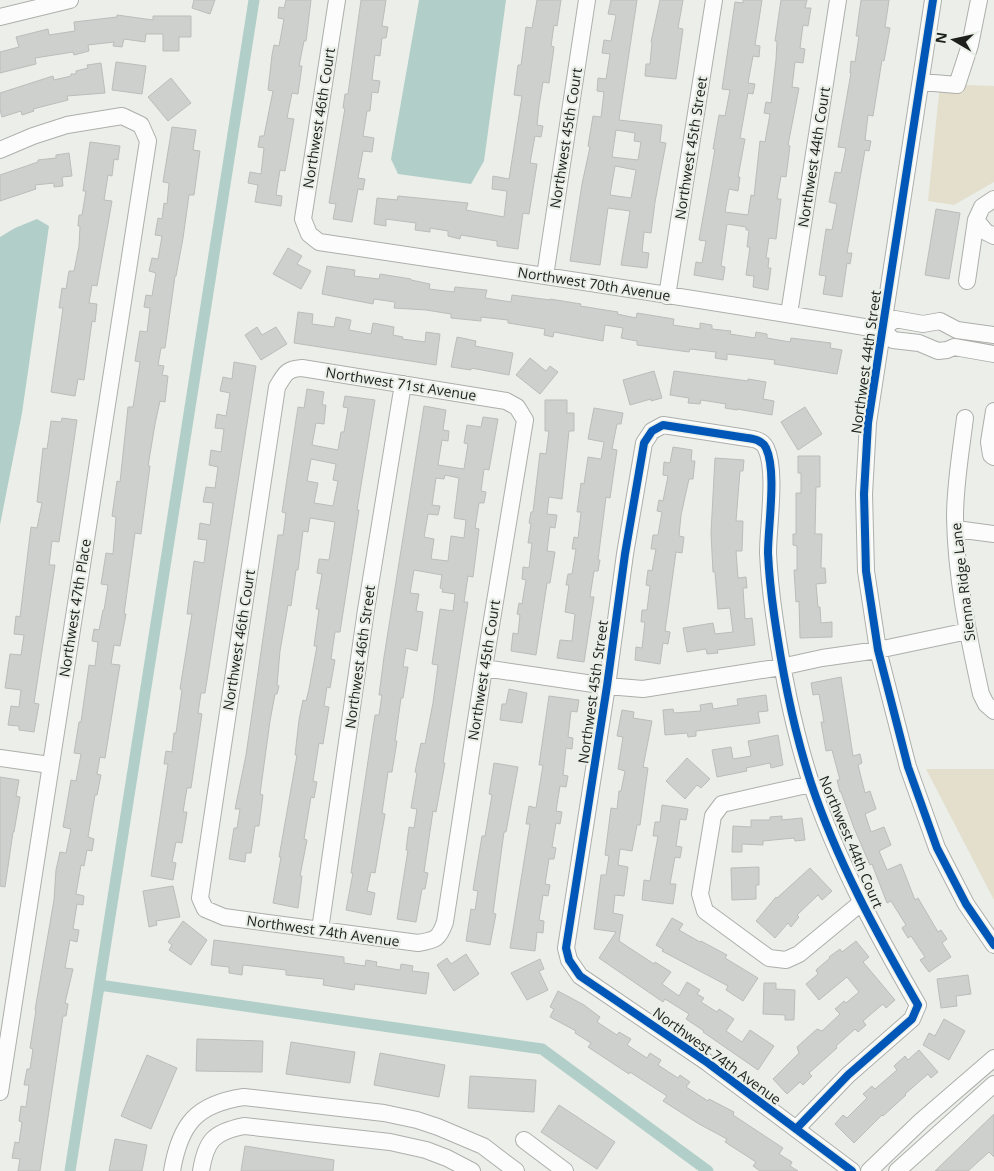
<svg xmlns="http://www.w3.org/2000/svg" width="994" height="1171" font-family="'Open Sans',sans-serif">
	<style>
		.green { fill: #e3dfcc }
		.water { fill: #b2cec8 }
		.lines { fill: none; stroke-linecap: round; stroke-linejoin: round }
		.canal { stroke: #b2cec8; stroke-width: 11 }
		.building { fill: #cdd0cd; stroke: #bbbdba; fill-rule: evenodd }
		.minor-casing { stroke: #adafab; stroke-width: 18 }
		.minor { stroke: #fcfcfc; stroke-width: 16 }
		.cycleway-casing { stroke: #eaefe8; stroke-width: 11 }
		.cycleway { stroke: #0057b8; stroke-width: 8 }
		.labels { text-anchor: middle; stroke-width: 4.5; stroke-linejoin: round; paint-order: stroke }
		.street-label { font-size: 14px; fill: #1d1f1c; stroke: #eaefe8 }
	</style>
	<rect width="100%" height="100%" fill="#ebeee9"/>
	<path class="green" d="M940,84L994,86V182L954,205L928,201Z
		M926,769H994V900L993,898Z"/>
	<path class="water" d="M419,0H506L484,161L471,184L398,174L391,159Z
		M37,219L49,226L22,413L0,525V237L15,228Z"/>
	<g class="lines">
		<path class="canal" d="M99,985L542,1049L708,1171
			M70,1171L254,0"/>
	</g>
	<path class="building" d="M194,0H215L210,14L192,8Z
		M286,0H311L306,41H304L299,66H302L298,94L292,93L287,118L294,119L285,171L280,170L276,195L282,196L281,206L255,202L258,185L248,183L250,172L261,174L264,148L258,147L260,136H264L273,91L268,90L272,55L274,45L279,46L284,19L278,18L279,7L284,8Z
		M361,0H386L382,26L388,27L386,38H382L380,56L375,55L372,80L380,81L378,93L372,92L370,111H367L363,136L374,138L372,152L363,151L358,178L365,179L363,190L358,189L352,222L333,219L336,204L329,203L345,108H343L345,94H348Z
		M537,0H561L557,26L554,25L551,46L554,47L549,83L543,82L539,106L537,125L543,126L541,137L535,136L530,163L537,164L529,214L523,213L518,249L497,246V241L461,235L460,239L448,236V231L430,228V232L415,230L416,223L386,219V226L374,224L377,198L397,200L398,196L468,203L466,210L504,217L507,191L492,189L493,176L509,179L522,96L514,95L518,65H521L526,27L532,28Z
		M611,0H637L619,120L662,125L660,142L666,143L655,202L651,233L644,232L642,252L649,253L647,268L621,265L630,211L608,208L600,265L570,261L582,184L590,147L588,146L593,116L601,117L604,92L597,91L598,78L606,79L610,54L602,53L604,40L611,41L616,15L608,14ZM616,130L635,133L634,141L641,142L638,160L612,157ZM615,166L636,170L631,198L610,195Z
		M660,0H683L678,28L683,29L676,79L645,76L646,64H650L652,42H651Z
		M743,0H762L755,45L760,46L759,57L753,56L748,83L755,84L753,94L748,93L740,138L745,139L738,177H740L738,191L729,189L725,212L748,215L751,195L754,196L760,141L765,142L770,114L764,113L766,102L771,103L776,60L777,41H775L781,0H807L805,8H811L808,26L803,25L800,48L805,49L803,63L795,62L792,87L799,88L788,145L790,146L786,177L781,176L777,199H781L776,239L769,238L766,258H769L768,268H771L768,290L753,287L754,276L746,275L750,247H747L749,230H746V227L727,224L721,266L725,267L723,280L694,275L696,262L702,263L706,241L699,240L715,149H713L719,115L725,116L730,90L722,89L735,2L743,3Z
		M861,0H889L885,27L890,28L884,61L882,60L873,116L868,115L865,140L871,141L869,151L865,150L847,253H852L850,264L847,263L842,297L823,294L826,276L819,275L826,229L832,230L837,204L829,202L835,172L841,173L846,148L838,147L851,73H850L851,61L855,62L859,36H856Z
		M117,15L153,20V16H191V37H179V51H163V34H146L145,42L124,39L122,47L113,46L114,42L88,45L89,51L74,55L73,52L35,58L36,64L0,73V52L19,47L16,37L48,29L49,35L75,31L74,22L117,17Z
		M116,62L146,66L142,94L112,90Z
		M101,63L105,93L67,96L68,100L33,109L34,111L22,115L21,111L2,117L0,110V93L53,76L54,80L71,76V74H76V71L88,68L87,65Z
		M171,78L191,103L168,121L148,97Z
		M172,127L196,130L193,150L200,151L194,195H189L183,238L176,276H175L165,348H161L158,365L164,366L162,375L168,376L165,402L160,401L155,424L148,466H150L141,534L135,533L124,614H126L120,646L114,645L111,664L120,665L117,683L105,758L100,757L97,774L101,775L97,795H95L88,837L94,839L92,851L87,850L84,866L81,865L76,894L84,896L83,905L77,904L73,929L79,930L77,942L70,940L65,968L73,969L65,1003L68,1004L66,1016H63L40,1171H18L20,1159L12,1158L15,1142L19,1143L22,1122L19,1121L21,1106L26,1107L29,1085H24L27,1069H30L33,1049L30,1048L36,1010H35L54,900L56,870L60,852L66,853L71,829L63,827L71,780L76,781L81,754L74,753L79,722H81L89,665L95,666L98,642L92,641L94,629L99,630L103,610H104L108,585L101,584L103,572L106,553L113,554L116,517L112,516L117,481L120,482L128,407H133L140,362L135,361L140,331L147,332L150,308L144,307L146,295L152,296L156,273L149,271L152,258L158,259L162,236L155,235L158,218L162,219L164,203L167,204L169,183L163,182Z
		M90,142L120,146L118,160L114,159L112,176L108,175L104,200L112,201L97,286L92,285L89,303L97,304L95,322L92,321L84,380L78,379L75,396L51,392L63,308H59L62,288L66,289L69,271H74L79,246L80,226H78L79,215H82L86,191H83Z
		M69,153L72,176L62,177L63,186L54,187V183L35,185L36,189L0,201V175L38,162V160L56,158V155Z
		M936,209L960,213L949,279L925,275Z
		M288,248L302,256L297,264L311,271L301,289L273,274Z
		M327,266L355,270L354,276L379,279L380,274L411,279V280L430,284L429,289L454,292L455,287L487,290L485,298L511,302L512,295L550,300V299L581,304L580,306L618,312L617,314L636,318L637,313L674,319L673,325L700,329V323L712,325V329L731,331L730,334L755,338L756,332L767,334V338L790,342L791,338L831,343L830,348L842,350L837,374L774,364L775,360L727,354V360L715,358L716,352L690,349L689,352L637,345V341L621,338L623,328L605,325L603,341L554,332L553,337L544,335L545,329L508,323V320L481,317V321L451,318V314L426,310L394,308L395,302L374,299L373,304L322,294Z
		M298,312L313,314L312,324L334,327L336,317L351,320L349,330L371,334L373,323L394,327L393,335L403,337L402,339L425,342L426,332L440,334L436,365L294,343Z
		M257,327L262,335L276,327L287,344L261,360L245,335Z
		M457,337L476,341L475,346L513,353L509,375L471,368V370L451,367Z
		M530,358L546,371L550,366L558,372L540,394L516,375Z
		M234,362L256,366L205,693H201L198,713L202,714L191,788H187L183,812H187L182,843L176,842L172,862L176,863L173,880L151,876L168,764H164L166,751L172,752L174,733H176L182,690L180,689L192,614H187L194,561L204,563L207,540L198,539L200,523L210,525L213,503L203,502L206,487L215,488L218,467L209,465L211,450L221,452L224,429L215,428L217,414L226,416L230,393L220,391L223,377L232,379Z
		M654,371L662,398L651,401V399L630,405L623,380Z
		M674,371L748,381V379L766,382L763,399L774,401L772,415L737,409V410L725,408L726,404L701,400L700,404L688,403L689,398L670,395Z
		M307,389L324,392L322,405H326L324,424L316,423L312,445L338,450L341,432H344L348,408L343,407L345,396L375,400L357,510H359L340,632H335L331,659L335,660L330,688L327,687L324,706L329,707L323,744L319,743L313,781L317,782L314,798L311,797L304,839L307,840L300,876H302L298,908L273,903L281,857H279L297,755H295L299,720L303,700L306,701L309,689L317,646H314L319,609H316L322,574L317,573L319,559L329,560L335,522L310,518L308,532L303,531L298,570H296L291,606L288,605L280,651L277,685L279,686L277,694H275L270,721L260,794L263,795L259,826H255L251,853H246L245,862L229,859L234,828H237L240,809H235L246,755L278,535H283L286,513L282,512L298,407L304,408ZM311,459L336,464L333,480L338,481L333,506L314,503L318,483L307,481Z
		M545,400H567V413H574V431H569L562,499L549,497L547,514L557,515L555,528L550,527L547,551L555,552L550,583H547L536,655L511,651L513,633L518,634L520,615L517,614L519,603L522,604L526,580L522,579L523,567L529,568L532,543H528L531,524L529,523L531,512H533L540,453L546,454L549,431H545Z
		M424,406L446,410L443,430L449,431L448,441L442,440L438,465L464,469L468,444L464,443L467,425L481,427L483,417L498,419L489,470L484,469L481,491L486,492L484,503H479L475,528L479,529L473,577L468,576L464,602H468L443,763H445L436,812L433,811L424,872L428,873L425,889H422L416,922L397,919L408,850H406L409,827L414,828L417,809L411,808L417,773L415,772L421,743L425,744L433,703L438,665L432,664L440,609L453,611L455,594L442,592L443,589L440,588L442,575L414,570L410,593L419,594L416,611L423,612L420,633L417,651L406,648L403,667H408L403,698H401L395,741H397L392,772H388L382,813L385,814L375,873L371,872L367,891L375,893L371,915L346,910L353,873H351L375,715H379L382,695H379L384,657ZM445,475L459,478L454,518L466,520L464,538L451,536L448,561L431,559L434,539L424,537L428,514L438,515L440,506L432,505L436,478L444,479Z
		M805,407L822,434L798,450L781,422Z
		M594,408L623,413L621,424H617L612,449L617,450L610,498L606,497L598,560H600L598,571H594L590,597H594L584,662L557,658L560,640L572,641L575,614L565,612L569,585H566L568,574H572L576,549H572L574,537L578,538L581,512H577L581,483L584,484L588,457L601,459L604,442L588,439Z
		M62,418L77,420L59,542L52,541L49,565H55L34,703L39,704L34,732L19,730V726L8,725L11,706L19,707L21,690L5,688L10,654L21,655L24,635L14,634L16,616L20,617L31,527L37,528L42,503L37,502L43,448L47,449L51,421L61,422Z
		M673,447L692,450L691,461H695L693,479H689L681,515L679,536L684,537L682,553L676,552L665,631L670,632L668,644L663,643L660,664L635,660L636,647L642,648L645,622H641L642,610H647L650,586L646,585L648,570L652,571L656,549H651L653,535H658L662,512L657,511L659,500L663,501L668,476L663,475L664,462L670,463Z
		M798,456H820V487H816L815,534H822L821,568H825L826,583L816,584L818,607H820L821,623L832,622V637L800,638L799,601L796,602L794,570H797V546L793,545V534H796V493H801V473H798Z
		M715,458L744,460L743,471H740L736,521H743L742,551H736L738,578L746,577L747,588H743L745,619L752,618L755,645L717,650L718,653L707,654L706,649L687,652L683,628L713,623L715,634L733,632L730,608L718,609L715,572H713L711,533Z
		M841,677L853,756L860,754L862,763L858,765L865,793L870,791L876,809L865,814L871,832L884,827L891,845L879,851L887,870L901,864L915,900L918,898L938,932L941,930L947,939L942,943L951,957L929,972L920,960L925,957L911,936L908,938L902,928L906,925L891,901L887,903L872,864L870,865L854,828L841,792H840L837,780H840L832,750L826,751L821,722H824L819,694L813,695L811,683Z
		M509,689L527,693L522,723L500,720L502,704H506Z
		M766,695L768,711L758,712L760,723L696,731V736L688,737L687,733L665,735L663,710L673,709L674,713L701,711L700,705L712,703L713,709L738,705L737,699Z
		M549,696L579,700L577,712L571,711L568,737L573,738L572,749L566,748L563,775L568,776L566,787L560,786L556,811L562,812L560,824L556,823L552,847L556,848L554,859H549L545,884L550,885L548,896L543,895L539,920L544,921L543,933L537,932L535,951L510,948L530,824H526L529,806L536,808L543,765H539Z
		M622,710L634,712L633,718L652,721L643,767L648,768L640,825H637L632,851L620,849L618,865L628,867L624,896L615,895L613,913L623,915L619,941L654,964L655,962L671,972L662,984L679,996L687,982L700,990L697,994L704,998L701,1002L717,1012L719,1009L734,1019L726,1031L742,1042L750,1030L774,1046L758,1070L703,1032L704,1031L686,1019L689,1014L665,999L663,1002L599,958L616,932L594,929L601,875H606L609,856L605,855L611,808L617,809L619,791H621L625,771L618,769L623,737L617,736Z
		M778,735L783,765L771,768L770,763L746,768L747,771L717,777L712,750L731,747L733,759L751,756L748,741Z
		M687,758L710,779L701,788L697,785L685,799L666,781Z
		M494,763L518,767L506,832H504L493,913L496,914L490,945L466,941L471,909L475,910L478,891L473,890L482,836H485L492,795L489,794Z
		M0,777L19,780L16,796L20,797L14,832H13L5,887L0,886Z
		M662,805L688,809L686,820L680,819L676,846L682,847L680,858L675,857L670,884H676L673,904L642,900L644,880L650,881L658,836H653L655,822H660Z
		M782,816V820L802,818L805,840L795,841L794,838L763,841V845L742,844V852H732L733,826L751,827V820H770V817Z
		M759,867V885H756V899L732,900L731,868Z
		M810,868L832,891L822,900L818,895L797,915L799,917L791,927L788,923L775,938L756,921L776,897L777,898Z
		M173,886L180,917L156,921L157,925L149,927L143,891Z
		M672,918L683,924L679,930L700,942L701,941L727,955L725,958L758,978L743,1001L726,990L728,986L662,951L664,950L656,945Z
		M183,921L207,940L191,965L169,950L172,945L168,942Z
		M214,940L344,957V963L365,966L366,960L377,962L376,966L400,970L401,964L413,966L412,971L429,973L426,994L355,984L354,990L323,985L324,979L286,975V970L243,965L242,975L229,973V967L211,965Z
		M856,941L869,957L863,962L895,1000L886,1008L883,1004L863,1021L866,1025L858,1032L855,1029L836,1046L837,1048L809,1073L812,1076L803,1085L800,1082L787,1094L773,1079L799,1053L797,1047L817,1029L822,1031L840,1014L835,1009L844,1001L846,1003L859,992L847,977L819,1000L806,984L818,974L816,970L830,958L829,957L840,949L842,952Z
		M466,954L479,974L454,991L437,965L447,958L451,964Z
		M540,959L544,969L539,971L548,990L527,1000L511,973Z
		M968,975L971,994L956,996L957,1006L941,1008L937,979Z
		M764,983H776V989L795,990L794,1020H785V1015L763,1014Z
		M558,991L584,1005L600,1017L597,1022L617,1035L619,1032L631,1039L627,1045L647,1058L650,1053L661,1060L658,1065L678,1078L680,1075L690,1082L686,1087L708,1101L709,1099L734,1112L733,1115L783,1148L779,1154L792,1162L790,1166L798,1171H760L753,1166L756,1162L725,1142L727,1139L699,1124L663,1101L667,1096L630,1072L629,1074L588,1047L591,1043L575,1033L576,1031L550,1017L554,1009L550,1007Z
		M944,1019L965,1031L949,1060L923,1045L929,1033L935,1036Z
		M197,1039L263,1041L262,1072L196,1071Z
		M291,1042L355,1052L350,1083L286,1074Z
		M919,1050L938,1072L931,1078L928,1074L905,1094L906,1095L883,1116L882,1115L854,1143L835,1124L843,1115L847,1118L867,1098L863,1094L872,1086L875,1089L897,1070L894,1066L905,1056L908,1060Z
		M380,1053L445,1065L439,1097L374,1085Z
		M147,1055L177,1068L151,1129L121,1116Z
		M470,1076L536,1080L534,1112L468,1108Z
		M559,1105L615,1142L597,1169L541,1132Z
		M994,1114V1157L989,1152L968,1171H935Z
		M115,1139L147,1145L142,1171H109Z
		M245,1146L334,1160L333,1171H241Z"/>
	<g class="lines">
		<g class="minor-casing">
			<path id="minor" d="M337,0L303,219L309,234L319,242C507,270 695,298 882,330L893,340L919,343L938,351L947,350L954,347L994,354
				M933,0L868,423L864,494L866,571L878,650L908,767L937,848L966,904L994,945
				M0,17L70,0
				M922,82L957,85L970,45L979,0
				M0,150L33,136L67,125L122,116L141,125L148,141L0,1092
				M976,220L986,232L994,236
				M545,276L587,0
				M967,281L976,220L982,207L994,199
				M667,296L714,0
				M789,314L838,0
				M882,330L895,319L923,324L940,321L957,330L994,335
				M302,368L506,401L517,407L525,420L484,668L445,922C439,939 436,940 418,943L224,917L205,909L200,898L277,387C285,374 286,369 302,368Z
				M994,411L989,442L991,455L994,457
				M965,418C961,451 955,484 955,517C956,577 968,635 981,694L986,704L994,711
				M956,529L994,534
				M484,668L607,686L643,689L781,667L822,658L878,650L968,631
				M0,758L50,765
				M811,784L722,804L713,816L700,894L705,911L769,958L786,960L799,954L862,902
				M320,930L366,610L403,384
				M796,1129L848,1075L912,1019L918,1005C877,934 837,861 811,783C793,728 782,671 774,614C771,593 769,574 768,553C768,526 777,471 766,448C762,440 754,439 747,438L663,425L652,431L644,443L625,554L607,686L566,948L569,960L580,976L708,1063L852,1171
				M524,1140L565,1171
				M172,1171C180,1124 196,1104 244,1097L384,1113L417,1120L438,1127L483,1146L516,1171
				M201,1171C206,1140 214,1132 244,1126L390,1142L426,1150L447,1158L472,1171
				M869,1171L921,1121L994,1058
				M897,1171L994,1084"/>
		</g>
		<use href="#minor" class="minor"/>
		<g class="cycleway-casing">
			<path id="cycleway" d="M933,0L868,423L864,494L866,571L878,650L908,767L937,848L966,904L994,945
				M796,1129L848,1075L912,1019L918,1005C877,934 837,861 811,783C793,728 782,671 774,614C771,593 769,574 768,553C768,526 777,471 766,448C762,440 754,439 747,438L663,425L652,431L644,443L625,554L607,686L566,948L569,960L580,976L708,1063L852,1171"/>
		</g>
		<use href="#cycleway" class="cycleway"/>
	</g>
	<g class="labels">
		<g class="street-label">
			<text transform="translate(319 118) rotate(-81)" y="5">Northwest 46th Court</text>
			<text transform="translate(566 138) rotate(-81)" y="5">Northwest 45th Court</text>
			<text transform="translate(691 148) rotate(-81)" y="5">Northwest 45th Street</text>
			<text transform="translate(814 157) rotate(-81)" y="5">Northwest 44th Court</text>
			<text transform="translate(594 284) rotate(9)" y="5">Northwest 70th Avenue</text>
			<text transform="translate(866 362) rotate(-82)" y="5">Northwest 44th Street</text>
			<text transform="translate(401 384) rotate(9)" y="5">Northwest 71st Avenue</text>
			<text transform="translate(963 582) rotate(-97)" y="5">Sienna Ridge Lane</text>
			<text transform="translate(75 608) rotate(-81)" y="5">Northwest 47th Place</text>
			<text transform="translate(239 640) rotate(-81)" y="5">Northwest 46th Court</text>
			<text transform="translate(360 657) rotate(-82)" y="5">Northwest 46th Street</text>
			<text transform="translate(484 670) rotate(-81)" y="5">Northwest 45th Court</text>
			<text transform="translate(593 692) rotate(-82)" y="5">Northwest 45th Street</text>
			<text transform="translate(851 842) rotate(67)" y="5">Northwest 44th Court</text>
			<text transform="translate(323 931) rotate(8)" y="5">Northwest 74th Avenue</text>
			<text transform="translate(717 1056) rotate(36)" y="5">Northwest 74th Avenue</text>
		</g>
	</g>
	<g transform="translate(954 40) rotate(279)" stroke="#eaefe8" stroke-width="4" paint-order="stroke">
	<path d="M0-4L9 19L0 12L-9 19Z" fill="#1d1f1c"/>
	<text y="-8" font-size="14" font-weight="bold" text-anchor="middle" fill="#1d1f1c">N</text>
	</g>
</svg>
